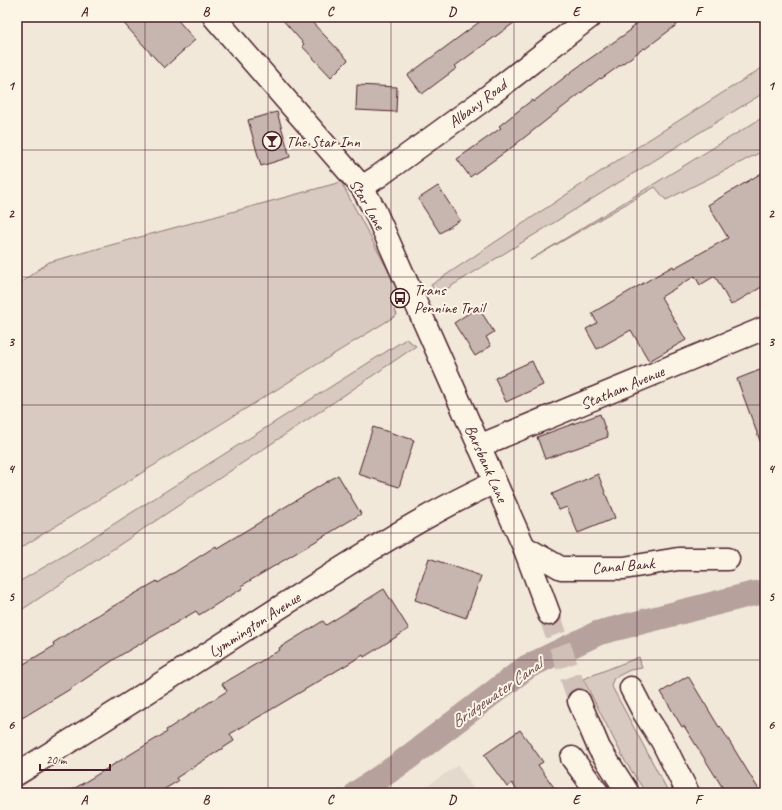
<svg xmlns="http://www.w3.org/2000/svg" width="782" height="810" font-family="Caveat,sans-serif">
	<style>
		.built { fill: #e4d9cd }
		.green { fill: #d8cac0; stroke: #917476 }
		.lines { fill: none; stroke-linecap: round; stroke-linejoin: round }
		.canal { stroke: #b6a19c; stroke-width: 25 }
		.building { fill: #c7b6af; stroke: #4a1f2b }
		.secondary-tunnel { stroke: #d0c0b7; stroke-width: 22; stroke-dasharray: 22 11; stroke-linecap: butt }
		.street-casing { stroke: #4a1f2b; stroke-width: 25 }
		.secondary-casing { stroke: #4a1f2b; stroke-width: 25 }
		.street { stroke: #fcf5e5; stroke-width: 22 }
		.secondary { stroke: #fcf5e5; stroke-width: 22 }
		.grid { fill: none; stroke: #4a1f2b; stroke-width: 1; stroke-opacity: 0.55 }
		.labels { text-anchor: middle; stroke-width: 4; stroke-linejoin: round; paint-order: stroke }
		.street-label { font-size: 16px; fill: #4a1f2b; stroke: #fcf5e5 }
		.poi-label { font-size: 16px; fill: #4a1f2b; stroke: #fcf5e5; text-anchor: start }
		.water-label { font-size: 17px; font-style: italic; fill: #704c53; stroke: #fcf5e5 }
		.neatline { fill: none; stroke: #4a1f2b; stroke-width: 1.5 }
		.grid-label { font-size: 13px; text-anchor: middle; font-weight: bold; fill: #4a1f2b }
	</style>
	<rect width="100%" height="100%" fill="#f1e8da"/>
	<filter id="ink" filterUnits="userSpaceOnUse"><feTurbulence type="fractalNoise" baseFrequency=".025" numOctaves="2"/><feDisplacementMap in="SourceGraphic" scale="8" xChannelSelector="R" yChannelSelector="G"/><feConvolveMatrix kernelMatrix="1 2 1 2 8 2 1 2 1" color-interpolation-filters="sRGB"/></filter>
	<g filter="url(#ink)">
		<path class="built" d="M458,765L476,793H417Z"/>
		<path class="green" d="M765,66V92L437,295L431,285L645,142Z
			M765,116V150L666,200L655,187L530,260Z
			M341,182L406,304L395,310L397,315L17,550V285L49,262Z
			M406,339L416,346L343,396L17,613V583L68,553Z
			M639,657L642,668L630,670L614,678L611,685L669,793H646L625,761L583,679Z"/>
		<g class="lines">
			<path class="canal" d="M357,793L401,763L527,667L598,633L752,594L765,592"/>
		</g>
		<path class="building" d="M118,17H175L195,40L164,68Z
			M280,17H307L348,60L331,77L302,46L304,44Z
			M486,17H522L455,66L457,68L422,94L408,75Z
			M645,17H687L645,49L644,48L601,79L600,78L511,148L470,177L457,159L501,128L499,126L532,100L533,102L575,69L631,30L630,29Z
			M357,85L397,87L396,112L356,110Z
			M277,112L290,157L261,166L248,120Z
			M765,171V285L731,305L715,276L700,285L695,276L661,297L686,340L649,361L631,330L597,349L586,329L597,323L592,313L673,266L674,268L728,238L708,205Z
			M438,186L460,220L440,233L418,199Z
			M478,307L494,332L486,337L491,346L475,356L454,323Z
			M532,361L543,385L506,402L495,378Z
			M765,368V449H763L737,379Z
			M600,414L608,437L545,459L537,437Z
			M373,427L414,440L399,487L358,474Z
			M598,474L615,518L578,533L567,507L559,510L552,494Z
			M338,475L361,514L241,586L243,588L199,615L196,611L121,655L67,691L17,721V668L54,646L53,643L91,619L157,581L158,583L216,546L217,548Z
			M429,558L481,576L466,618L415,600Z
			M384,589L409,629L364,657L363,655L230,734L234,741L176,778L178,781L158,793H67L167,732L166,730L227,691L222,684L280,650L279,648L323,621L326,625Z
			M688,676L719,727L720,726L761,793H726L684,726L682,727L661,692Z
			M520,730L543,762L538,765L558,793H519L512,783L507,787L484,755Z"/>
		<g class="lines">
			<path class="secondary-tunnel" d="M549,614L579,701"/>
			<g class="street-casing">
				<path id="street" d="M362,187L379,176L482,101L590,17
					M479,446L765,328
					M524,547L561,568H624L678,559H728
					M631,688L644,713L662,741L688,793
					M572,758L598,793
					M17,774C103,721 189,666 274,611C347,565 417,518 495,482"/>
			</g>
			<g class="secondary-casing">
				<path id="secondary" d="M214,17L362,187L375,211L524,547L549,614
					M579,701L599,748L628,793"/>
			</g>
			<use href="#street" class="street"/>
			<use href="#secondary" class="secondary"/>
		</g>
	</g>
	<path class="grid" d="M145,17V793M268,17V793M391,17V793M514,17V793M637,17V793M17,150H765M17,277H765M17,405H765M17,533H765M17,660H765"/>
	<defs>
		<g id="bar-ring" transform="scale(1)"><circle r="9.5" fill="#fcf5e5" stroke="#4a1f2b" stroke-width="1.5"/><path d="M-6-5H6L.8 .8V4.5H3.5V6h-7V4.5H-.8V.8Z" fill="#4a1f2b"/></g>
		<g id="bus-ring" transform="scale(1)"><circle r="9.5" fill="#fcf5e5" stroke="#4a1f2b" stroke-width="1.5"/><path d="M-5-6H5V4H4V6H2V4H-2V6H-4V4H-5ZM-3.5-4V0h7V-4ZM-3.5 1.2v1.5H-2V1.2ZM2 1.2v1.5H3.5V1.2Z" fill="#4a1f2b"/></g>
	</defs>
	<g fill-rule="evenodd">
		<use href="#bar-ring" x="272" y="141"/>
		<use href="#bus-ring" x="400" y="298"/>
	</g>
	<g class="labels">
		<g class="street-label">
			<text transform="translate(477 103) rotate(-37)" y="6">Albany Road</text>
			<text transform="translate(368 204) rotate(60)" y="6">Star Lane</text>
			<text transform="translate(622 387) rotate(-23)" y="6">Statham Avenue</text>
			<text transform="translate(487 463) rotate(66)" y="6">Barsbank Lane</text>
			<text transform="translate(623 565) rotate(-5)" y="6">Canal Bank</text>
			<text transform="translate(254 624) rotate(-33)" y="6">Lymmington Avenue</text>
		</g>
		<g class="poi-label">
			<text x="286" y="147">The Star Inn</text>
			<text x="414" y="295">Trans<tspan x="414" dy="18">Pennine Trail</tspan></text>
		</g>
		<g class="water-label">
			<text transform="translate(496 693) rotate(-35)" y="6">Bridgewater Canal</text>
		</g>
	</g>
	<rect width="782" height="810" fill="none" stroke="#fcf5e5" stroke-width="44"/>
	<path d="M40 764v6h70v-6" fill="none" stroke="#4a1f2b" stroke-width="2"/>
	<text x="46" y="764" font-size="12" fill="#4a1f2b" stroke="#fcf5e5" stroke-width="3" paint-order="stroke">20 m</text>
	<rect x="22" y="22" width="738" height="766" class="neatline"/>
	<g class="grid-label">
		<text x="84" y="16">A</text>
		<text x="206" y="16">B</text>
		<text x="330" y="16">C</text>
		<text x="452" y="16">D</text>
		<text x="576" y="16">E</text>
		<text x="698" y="16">F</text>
		<text x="11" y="90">1</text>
		<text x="771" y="90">1</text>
		<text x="11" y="218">2</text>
		<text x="771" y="218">2</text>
		<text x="11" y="346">3</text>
		<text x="771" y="346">3</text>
		<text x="11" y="473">4</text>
		<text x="771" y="473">4</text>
		<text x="11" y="601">5</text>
		<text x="771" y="601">5</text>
		<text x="11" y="729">6</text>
		<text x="771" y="729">6</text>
		<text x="84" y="804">A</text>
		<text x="206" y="804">B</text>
		<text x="330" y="804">C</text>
		<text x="452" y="804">D</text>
		<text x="576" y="804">E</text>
		<text x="698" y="804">F</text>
	</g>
</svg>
